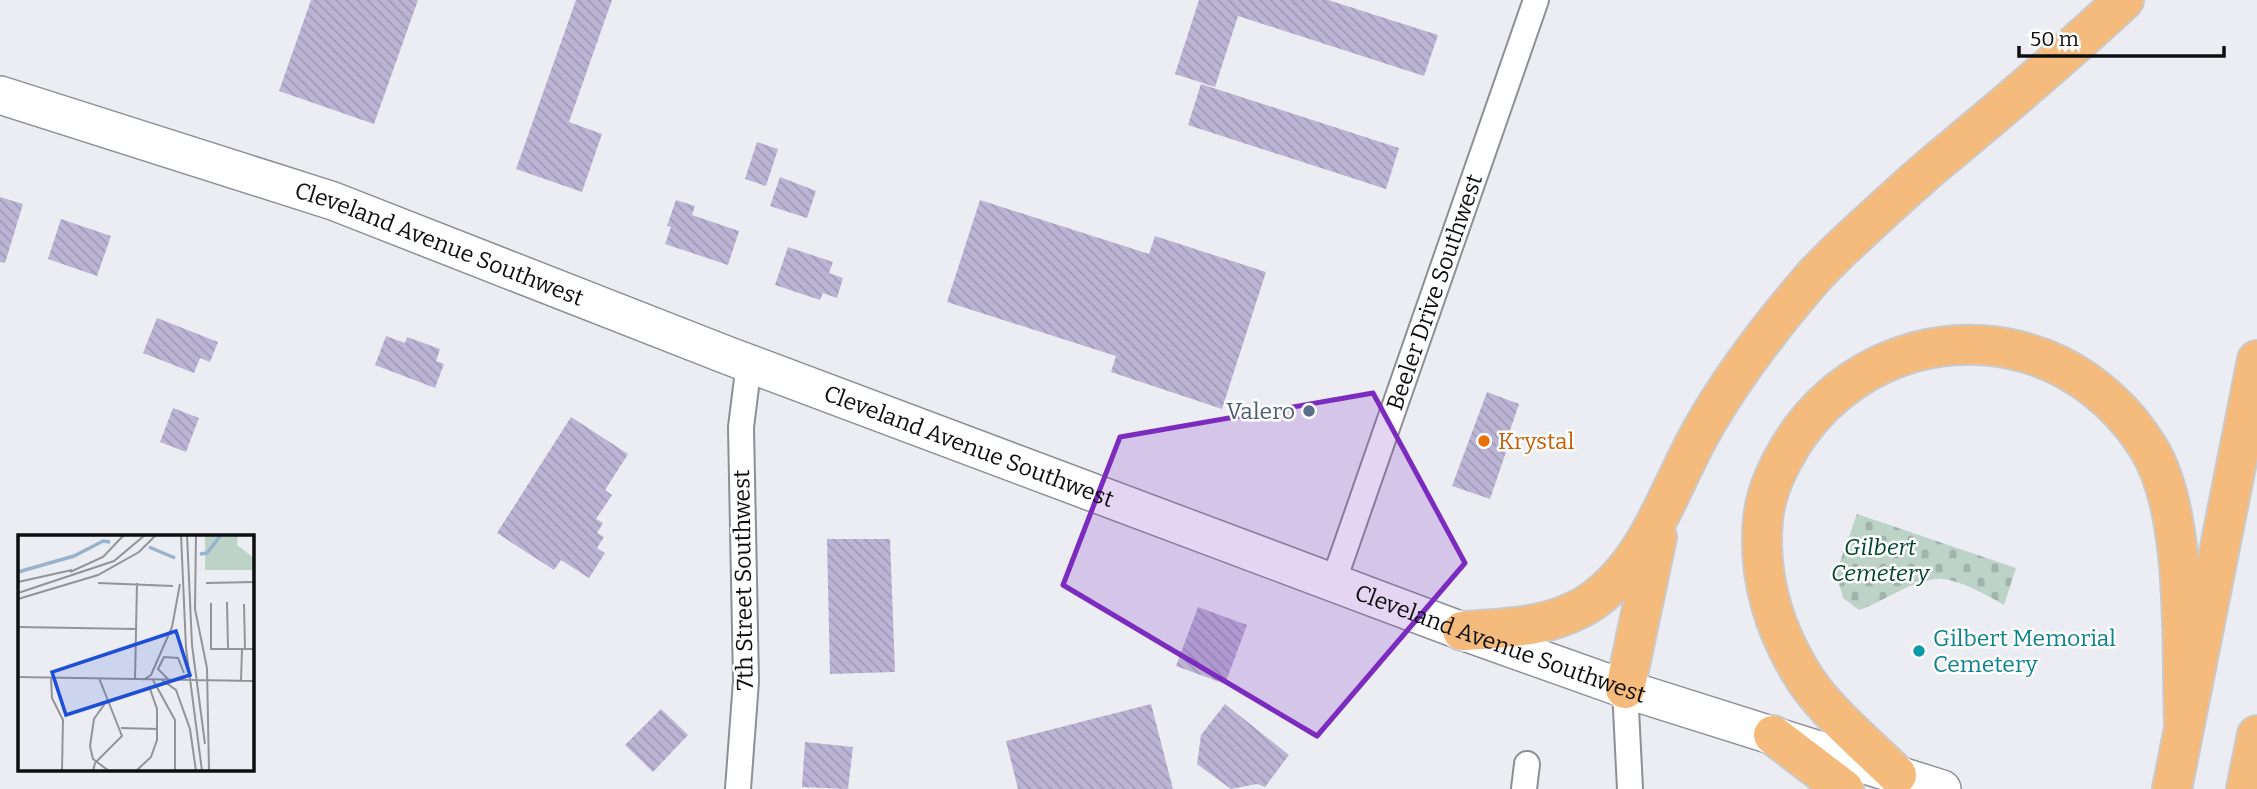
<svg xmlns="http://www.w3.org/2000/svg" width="2257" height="789" font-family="Bitter,serif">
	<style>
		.cemetery { fill: url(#cemetery-stones) }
		.building { fill: url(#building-back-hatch) }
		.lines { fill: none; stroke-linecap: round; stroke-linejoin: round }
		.street-casing { stroke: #8e8f95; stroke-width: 28 }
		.secondary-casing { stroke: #8e8f95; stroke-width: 40 }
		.highway-casing { stroke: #cacaca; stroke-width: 42 }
		.street { stroke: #fff; stroke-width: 24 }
		.secondary { stroke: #fff; stroke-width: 37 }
		.highway { stroke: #f4bb7d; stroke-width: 38 }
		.marked { fill: #7b2cbf; fill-opacity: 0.2; stroke: #7b2cbf; stroke-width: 5; stroke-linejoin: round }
		.service-dot { fill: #5c6f8a; stroke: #fff; stroke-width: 2.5 }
		.food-dot { fill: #e8710a; stroke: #fff; stroke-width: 2.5 }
		.culture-dot { fill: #0f9aa8; stroke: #fff; stroke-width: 2.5 }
		.labels { text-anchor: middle; stroke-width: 5; stroke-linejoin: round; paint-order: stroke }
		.street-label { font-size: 23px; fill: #0d0e10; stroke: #fff }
		.service-label { font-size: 23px; fill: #4e5e75; stroke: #fff; text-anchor: end }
		.food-label { font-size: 23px; fill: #c56008; stroke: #fff; text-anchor: start }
		.park-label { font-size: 23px; font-style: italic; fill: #00462f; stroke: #fff }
		.culture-label { font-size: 23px; fill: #0d838f; stroke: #fff; text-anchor: start }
		.inset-river { fill: none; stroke: #98b4cc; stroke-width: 3.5 }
		.inset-road { fill: none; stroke: #939398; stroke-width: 2 }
		.view { fill: #1d4ed8; fill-opacity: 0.15; stroke: #1d4ed8; stroke-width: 3.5 }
		.inset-edge { fill: none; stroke: #0d0e10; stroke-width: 3.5 }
	</style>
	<defs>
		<pattern id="cemetery-stones" width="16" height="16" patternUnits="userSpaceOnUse" patternTransform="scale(1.75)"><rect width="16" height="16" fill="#bdd3c8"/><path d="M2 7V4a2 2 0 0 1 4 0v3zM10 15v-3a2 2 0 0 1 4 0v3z" fill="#a1b4ab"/></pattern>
		<pattern id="building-back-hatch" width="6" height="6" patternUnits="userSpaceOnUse" patternTransform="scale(1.75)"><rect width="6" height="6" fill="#bcb4d5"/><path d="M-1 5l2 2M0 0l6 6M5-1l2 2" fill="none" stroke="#a09ab6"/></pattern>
	</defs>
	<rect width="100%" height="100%" fill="#ececf3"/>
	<path class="cemetery" d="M1857,514L2016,568L2004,605C1988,596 1955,577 1937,579C1910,581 1885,601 1859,610L1843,598L1836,573Z"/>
	<path class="building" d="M311,0H418L374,124L279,91Z
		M576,0H612L569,122L602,134L582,192L516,169Z
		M1199,0H1328L1438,35L1424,76L1238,16L1215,87L1175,74Z
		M1201,84L1399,148L1386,189L1188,125Z
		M757,142L778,149L766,186L745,179Z
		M780,177L816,191L807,218L770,206Z
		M0,197L23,204L5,263L0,262Z
		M676,200L695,206L692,215L739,231L728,265L665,244L671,227L667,226Z
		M980,200L1149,254L1155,236L1266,272L1222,409L1111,372L1116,356L947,302Z
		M61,219L111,236L97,276L48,259Z
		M788,247L833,262L829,273L843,278L837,298L823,293L820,300L775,285Z
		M157,318L218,342L210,362L200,358L194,373L143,353Z
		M386,336L405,343L407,337L440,349L436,361L444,364L435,388L375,365Z
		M1487,392L1519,404L1503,451L1506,452L1490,499L1452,486Z
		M173,408L199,418L186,452L160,442Z
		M571,417L628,454L605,490L612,495L596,519L603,523L597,533L604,537L597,548L605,553L589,578L561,560L554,570L497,533Z
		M827,539H890L895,672L830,674Z
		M1198,607L1247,625L1225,684L1176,666Z
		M1151,704L1173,789H1018L1006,741Z
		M1225,704L1289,755L1265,787L1257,784L1231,789L1197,764L1201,735Z
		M661,709L688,735L653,772L625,745Z
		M805,742L853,747L848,789L802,787Z"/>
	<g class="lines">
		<g class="street-casing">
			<g id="street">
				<path id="s1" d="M1333,583L1536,0"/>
				<path d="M1625,689L1630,789"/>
				<path d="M738,789L746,681L741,427L749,363"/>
				<path d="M1524,789L1527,764"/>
			</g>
		</g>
		<g class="secondary-casing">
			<g id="secondary">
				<path id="s2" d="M0,95L333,201L729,356L1462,631L1625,689L1942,789"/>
			</g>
		</g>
		<g class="highway-casing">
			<path id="highway" d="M1462,631C1506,629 1556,627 1594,600C1649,560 1669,489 1701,432C1731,378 1769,329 1809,282C1819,270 1831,259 1842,248C1873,219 1904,190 1936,163C2000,110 2063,57 2124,0
				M1625,689L1657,537
				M1773,735L1844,789
				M1897,775C1866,744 1822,709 1800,671C1772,624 1758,572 1763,519C1766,488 1782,458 1799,433C1858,351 1965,321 2058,365C2095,383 2128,414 2149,449C2189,515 2181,648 2184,725
				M2172,789L2257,360
				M2246,789L2257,735"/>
		</g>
		<use href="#street" class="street"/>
		<use href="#secondary" class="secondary"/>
		<use href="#highway" class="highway"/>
	</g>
	<path class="marked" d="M1373,393L1465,563L1317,736L1063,585L1120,437Z"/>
	<circle class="service-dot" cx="1309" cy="411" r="7"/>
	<circle class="food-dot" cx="1484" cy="441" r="7"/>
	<circle class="culture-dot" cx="1919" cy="651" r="7"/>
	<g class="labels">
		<g class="street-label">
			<text dy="8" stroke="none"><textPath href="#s2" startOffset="464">Cleveland Avenue Southwest</textPath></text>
			<text dy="8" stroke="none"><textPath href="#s1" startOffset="308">Beeler Drive Southwest</textPath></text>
			<text dy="8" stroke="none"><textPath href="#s2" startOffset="1031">Cleveland Avenue Southwest</textPath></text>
			<text transform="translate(743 580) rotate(-91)" y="8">7th Street Southwest</text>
			<text dy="8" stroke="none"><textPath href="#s2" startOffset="1598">Cleveland Avenue Southwest</textPath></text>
		</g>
		<g class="service-label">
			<text x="1295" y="419">Valero</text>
		</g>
		<g class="food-label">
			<text x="1498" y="449">Krystal</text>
		</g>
		<g class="park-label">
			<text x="1880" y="555">Gilbert<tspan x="1880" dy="26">Cemetery</tspan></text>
		</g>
		<g class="culture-label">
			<text x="1933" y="646">Gilbert Memorial<tspan x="1933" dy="26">Cemetery</tspan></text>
		</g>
	</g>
	<g transform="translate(18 535)">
		<rect width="236" height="236" fill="#ececf3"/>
		<path d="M187,0H220L219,10L236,23V35H187Z" fill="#bdd3c8"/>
		<path class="inset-river" d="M131,12L157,23M182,19L189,18L203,0M0,37L56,21L85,6L92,7"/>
		<path class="inset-road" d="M2,0H28M163,0L168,113L184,236M169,0L174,110L187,209M178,0L177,74L189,133L191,236M52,37L85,22L106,0M0,47L54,35M80,48L155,51M188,48L237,47M0,58L96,26L127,0M0,64L80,40L121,17L138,0M209,67L210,114M193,68V114H237M226,69L227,114M0,92L118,94M0,142L237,146M33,143L34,163L45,185L44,236M117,145L119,48M125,145L133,140L154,92L162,49M135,145L157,185V236M144,145L158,155L172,194L178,236M151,145L140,134L146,122L160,123L166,138M223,146L224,114M88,167L76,184L72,211L75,224L91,236M103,193L140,194M75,236L77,228L104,201L81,143M118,236L133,222L139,205V174L131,151"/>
		<path class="view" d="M158,96L172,140L48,180L34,137Z"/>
		<rect width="236" height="236" class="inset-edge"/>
	</g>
	<path d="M2019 46v10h205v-10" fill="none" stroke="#0d0e10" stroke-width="3.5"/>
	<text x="2030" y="46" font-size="21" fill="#0d0e10" stroke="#ffffff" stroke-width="5" paint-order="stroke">50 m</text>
</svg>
